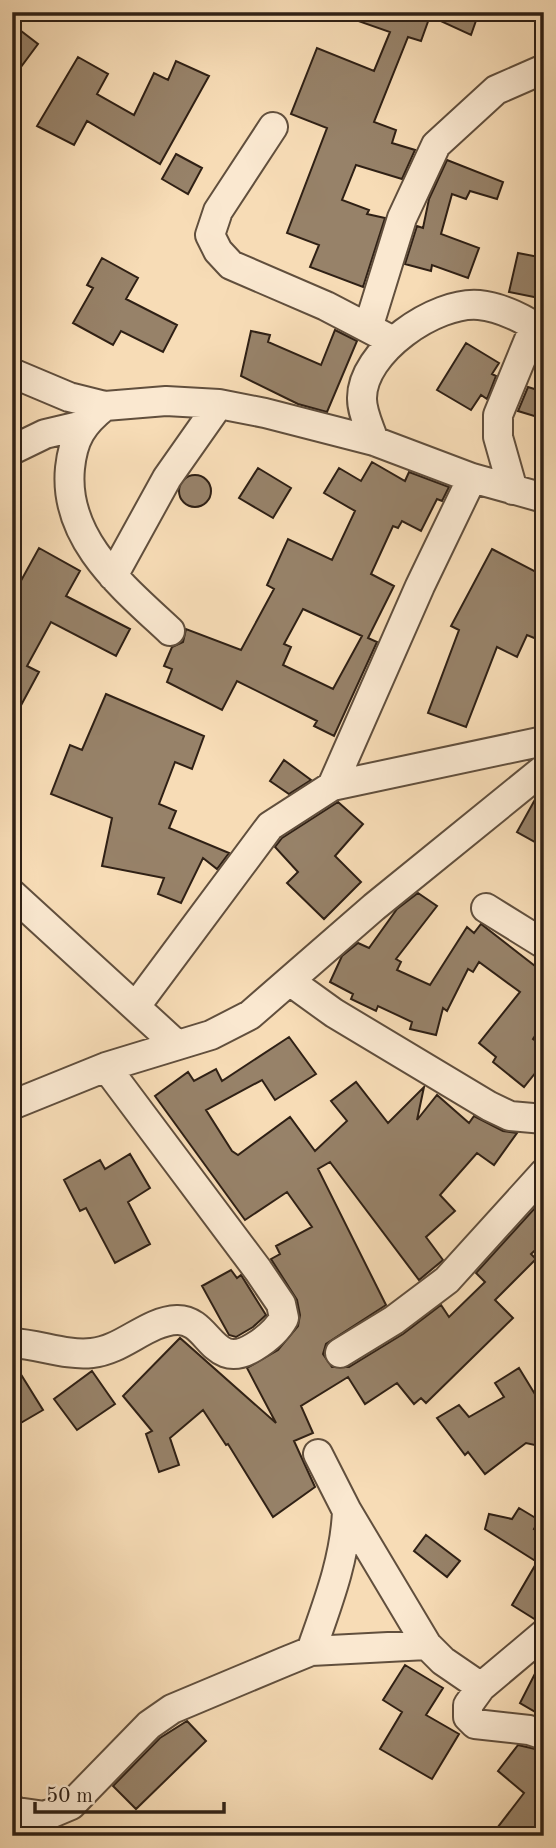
<svg xmlns="http://www.w3.org/2000/svg" width="556" height="1848" font-family="'Old Standard TT',serif">
	<style>
		.building { fill: #978269; stroke: #2f2015; stroke-width: 2; fill-rule: evenodd }
		.lines { fill: none; stroke-linecap: round; stroke-linejoin: round }
		.street-casing { stroke: #614f3d; stroke-width: 32 }
		.street { stroke: #fae8d0; stroke-width: 28 }
	</style>
	<rect width="100%" height="100%" fill="#f7dcb6"/>
	<filter id="stains"><feTurbulence type="fractalNoise" baseFrequency=".00286" numOctaves="4"/><feColorMatrix values="0 0 0 0 .2 0 0 0 0 .09 0 0 0 0 .02 0 0 0 .5 -.17"/></filter>
	<radialGradient id="worn" r=".72"><stop offset=".6" stop-color="#630" stop-opacity="0"/><stop offset="1" stop-color="#630" stop-opacity=".3"/></radialGradient>
	<path class="building" d="M342,12H479L471,35L430,16L421,41L408,37L374,122L396,130L392,143L415,150L402,179L356,165L342,200L369,210L367,214L385,218L363,287L310,267L319,245L287,233L327,128L291,114L317,48L374,71L390,32L341,15Z
		M12,24L38,44L12,79Z
		M78,57L108,74L97,94L134,115L154,73L168,80L176,61L209,76L160,164L87,121L74,145L37,126Z
		M176,154L202,168L188,194L162,179Z
		M447,160L503,182L497,199L470,191L466,199L452,194L441,234L479,248L468,278L432,265L431,271L405,264L417,226L423,228L429,199Z
		M518,253L544,258V299L509,292Z
		M102,258L138,278L126,299L177,325L163,352L121,331L113,345L73,323L93,288L87,285Z
		M335,330L357,341L327,412L298,404L241,376L251,331L270,335L268,342L321,365Z
		M466,343L499,363L492,374L496,376L487,399L481,395L471,410L437,390Z
		M528,387L544,392V419L518,411Z
		M372,462L405,481L409,472L449,487L442,501L437,499L421,531L402,521L398,528L393,526L371,574L394,586L368,638L377,642L334,736L314,726L317,721L237,681L222,710L167,682L172,669L164,666L172,647L183,642L186,629L241,650L274,589L267,585L288,539L332,560L355,511L324,493L339,468L361,481ZM303,609L362,636L333,689L283,665L291,647L284,644Z
		M258,468L291,488L273,518L239,498Z
		M179 491a16 16 0 1 1 32 0a16 16 0 1 1-32 0Z
		M39,548L80,571L66,596L130,629L116,656L51,622L27,666L39,672L12,722V597Z
		M492,549L544,576V642L527,635L517,657L497,647L466,727L428,713L459,630L451,626Z
		M106,694L204,736L192,769L175,762L159,804L176,811L169,828L229,853L217,869L203,858L181,903L158,894L164,878L102,866L112,818L51,794L70,745L82,750Z
		M284,760L311,780L289,794L270,781Z
		M544,791V847L517,832L537,796Z
		M338,802L363,824L335,856L361,882L324,919L287,883L298,872L275,847L282,838Z
		M418,893L437,906L396,959L401,962L397,970L430,985L467,927L474,933L481,924L544,973V1022L533,1039L544,1047V1062L524,1087L493,1062L496,1057L479,1043L520,992L479,962L473,972L468,969L447,1011L443,1008L436,1035L410,1029L412,1022L378,1006L376,1011L351,999L353,994L330,982L342,956L358,943L369,948L397,909Z
		M289,1037L316,1074L275,1100L262,1080L206,1110L232,1151L238,1155L290,1117L315,1151L347,1121L331,1101L356,1082L388,1123L424,1087L417,1120L437,1095L469,1123L474,1116L503,1131L517,1133L494,1165L477,1153L440,1195L455,1211L426,1237L443,1260L419,1280L330,1162L318,1169L386,1305L326,1344L323,1354L332,1367H349L403,1334L441,1305L449,1317L485,1282L476,1273L544,1198V1242L531,1254L536,1259L495,1300L513,1318L426,1403L421,1398L414,1404L397,1383L365,1404L348,1377L301,1406L313,1433L294,1441L315,1487L273,1517L228,1444L226,1445L203,1410L170,1438L179,1465L159,1472L146,1434L152,1431L123,1396L180,1338L276,1423L247,1368L278,1350L298,1326L300,1315L297,1300L271,1259L280,1254L276,1246L312,1227L287,1192L245,1220L155,1096L188,1072L194,1081L216,1069L222,1081Z
		M130,1154L150,1188L128,1202L150,1244L115,1263L86,1208L80,1211L64,1180L100,1160L105,1169Z
		M231,1270L237,1278L241,1275L266,1315L253,1327L236,1337L229,1335L202,1286Z
		M12,1360L43,1410L12,1428Z
		M519,1368L544,1409V1447L526,1443L485,1474L468,1452L465,1455L437,1418L459,1405L469,1417L504,1397L495,1383Z
		M92,1371L115,1404L77,1430L54,1399Z
		M519,1508L539,1520L534,1529L544,1534V1618L536,1620L512,1605L537,1562L485,1529L489,1514L512,1519Z
		M426,1535L460,1561L447,1577L414,1551Z
		M544,1656V1717L520,1703Z
		M405,1665L443,1688L426,1715L459,1734L432,1779L380,1749L402,1712L383,1700Z
		M187,1721L206,1741L136,1809L113,1786L160,1738Z
		M518,1745L544,1751V1836H491L524,1793L498,1771Z"/>
	<g class="lines">
		<g class="street-casing">
			<path id="street" d="M273,127L218,211L210,235L218,251L231,265L326,306L393,341
				M368,328L402,218L436,145L496,90L544,69
				M12,373L69,397L105,406L166,401L219,404L265,413L374,441L472,478L544,498
				M105,406C82,424 73,439 70,468C63,539 123,587 170,631
				M374,441C370,428 362,413 362,399C361,352 436,301 479,305C501,307 527,320 544,333
				M12,450L45,434L83,425
				M513,490L498,437V415L535,325
				M113,576L167,478L219,404
				M332,786L420,586L472,478
				M12,894L177,1045
				M486,908L544,944
				M291,982L334,1013L489,1106L510,1116L544,1119
				M136,1006L270,826L332,786L544,741
				M12,1105L106,1067L211,1035L250,1015L374,907L544,769
				M12,1343C39,1344 65,1356 92,1353C123,1350 147,1321 177,1320C210,1319 212,1373 254,1347C267,1339 277,1331 284,1318L281,1304L258,1270L106,1067
				M340,1353L394,1320L447,1280L544,1173
				M318,1454L347,1511L427,1645L443,1661L481,1687
				M544,1634L481,1687L468,1705V1717L475,1724L529,1730L544,1735
				M311,1651C327,1605 345,1560 347,1511
				M12,1809L17,1812L45,1816L71,1805L149,1725L172,1709L284,1662L311,1651L427,1645"/>
		</g>
		<use href="#street" class="street"/>
	</g>
	<rect width="556" height="1848" fill="none" stroke="#f7dcb6" stroke-width="42"/>
	<rect x="14" y="14" width="528" height="1820" fill="none" stroke="#2f2015" stroke-width="3.5"/>
	<rect x="21" y="21" width="514" height="1806" fill="none" stroke="#2f2015" stroke-width="2"/>
	<path d="M35 1802v10h189v-10" fill="none" stroke="#2f2015" stroke-width="3.5"/>
	<text x="46" y="1802" font-size="21" fill="#2f2015" stroke="#fae8d0" stroke-width="5" paint-order="stroke">50 m</text>
	<rect width="100%" height="100%" filter="url(#stains)"/>
	<rect width="100%" height="100%" fill="url(#worn)"/>
</svg>
